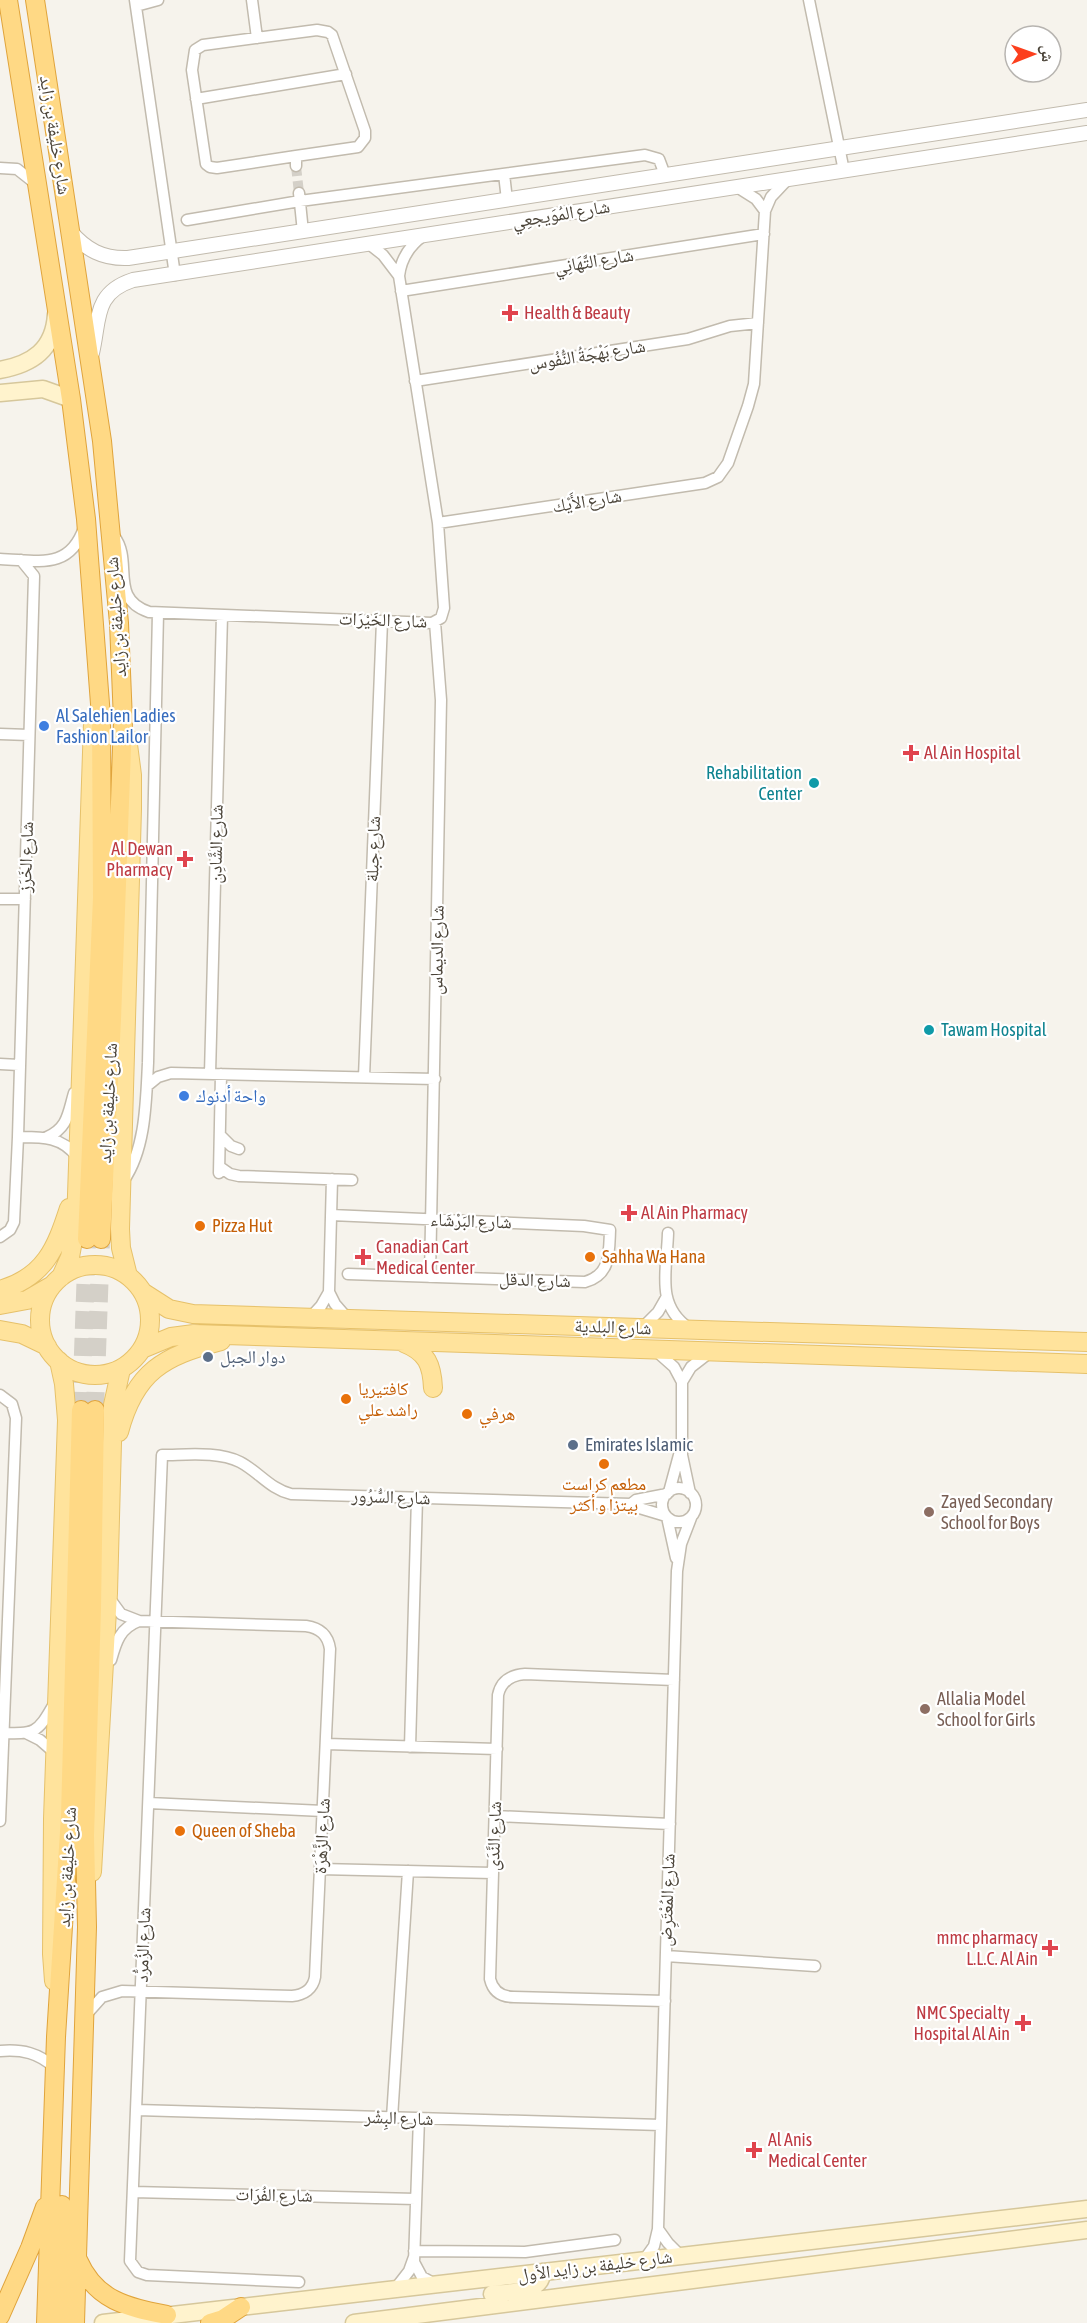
<svg xmlns="http://www.w3.org/2000/svg" width="1087" height="2323" font-family="'Asap Condensed','Noto Naskh Arabic',sans-serif">
	<style>
		.lines { fill: none; stroke-linecap: round; stroke-linejoin: round }
		.minor-tunnel { stroke: #d4d0c8; stroke-width: 10; stroke-dasharray: 10 5; stroke-linecap: butt }
		.trunk-tunnel { stroke: #d4d0c8; stroke-width: 18; stroke-dasharray: 18 9; stroke-linecap: butt }
		.minor-casing { stroke: #c2bbae; stroke-width: 13 }
		.tertiary-casing { stroke: #c2bbae; stroke-width: 16 }
		.secondary-casing { stroke: #d6c79b; stroke-width: 19 }
		.primary-casing { stroke: #e6c16a; stroke-width: 20 }
		.trunk-casing { stroke: #e0a43c; stroke-width: 20 }
		.minor { stroke: #fff; stroke-width: 10 }
		.tertiary { stroke: #fff; stroke-width: 14 }
		.secondary { stroke: #fff3cd; stroke-width: 16 }
		.primary { stroke: #ffe39c; stroke-width: 18 }
		.trunk { stroke: #ffd985; stroke-width: 18 }
		.health-dot { fill: #e0444e; stroke: #fff; stroke-width: 2 }
		.shop-dot { fill: #3f7fe0; stroke: #fff; stroke-width: 2 }
		.culture-dot { fill: #0f9aa8; stroke: #fff; stroke-width: 2 }
		.food-dot { fill: #e8710a; stroke: #fff; stroke-width: 2 }
		.service-dot { fill: #5c6f8a; stroke: #fff; stroke-width: 2 }
		.education-dot { fill: #8d6e63; stroke: #fff; stroke-width: 2 }
		.labels { text-anchor: middle; stroke-width: 4.5; stroke-linejoin: round; paint-order: stroke }
		.street-label { font-size: 18px; fill: #4b4439; stroke: #fff }
		.health-label { font-size: 18px; fill: #be3a42; stroke: #fff; text-anchor: start }
		.shop-label { font-size: 18px; fill: #366cbe; stroke: #fff; text-anchor: start }
		.culture-label { font-size: 18px; fill: #0d838f; stroke: #fff; text-anchor: end }
		.food-label { font-size: 18px; fill: #c56008; stroke: #fff; text-anchor: start }
		.service-label { font-size: 18px; fill: #4e5e75; stroke: #fff; text-anchor: start }
		.education-label { font-size: 18px; fill: #785e54; stroke: #fff; text-anchor: start }
	</style>
	<rect width="100%" height="100%" fill="#f6f3ec"/>
	<g class="lines">
		<path class="minor-tunnel" d="M296,166L299,193"/>
		<path class="trunk-tunnel" d="M81,1410L87,1239
			M95,1410L101,1239"/>
		<g class="minor-casing">
			<path id="minor" d="M135,0L175,275
				M252,0L257,38
				M809,0L844,171
				M136,6L158,0
				M196,99L346,74
				M296,156L217,168L210,167L206,164L192,70L195,50L203,45L317,30L328,32L332,35L365,131V138L358,147L296,156V166
				M0,168L17,169L36,184
				M504,174L507,200
				M737,187L756,199L765,211
				M299,193L303,232
				M187,220L300,201L645,155L659,159L665,175
				M369,244L383,255L399,276
				M401,291L764,234
				M415,381L688,339L730,326L758,323
				M438,523L705,483L718,477L728,463L748,406L754,384L765,211L771,197L787,180
				M114,536C134,562 108,598 149,612L432,623L441,618L444,608L438,523L399,276C401,259 409,246 423,236
				M0,559C37,560 69,571 84,528
				M0,734L29,735
				M0,899H25
				M0,1064L19,1065
				M210,1074L222,615
				M364,1077L382,621
				M147,1086L158,1077L171,1073L435,1079
				M220,1135L231,1146L239,1149
				M18,1137C41,1137 62,1136 77,1157
				M47,1137C68,1128 68,1113 74,1093
				M220,1167L230,1174L239,1176L352,1180
				M219,1173L221,1074
				M332,1179L329,1292L335,1304L348,1319
				M124,1180C146,1148 146,1100 148,1063L158,613
				M331,1215L584,1226L610,1230C609,1252 611,1275 585,1282L348,1274
				M668,1233C667,1270 655,1305 689,1328
				M0,1237L10,1230L14,1222L18,1137L34,576L21,560
				M430,1277L441,700L435,622
				M310,1318L321,1306L329,1292
				M642,1328L658,1312L666,1298
				M656,1351L674,1367L682,1382
				M0,1395L12,1404L16,1418L0,1821
				M662 1505a17 17 0 1 1 34 0a17 17 0 1 1-34 0Z
				M669,1492L679,1455
				M690,1493L682,1455V1382L691,1367L709,1353
				M631,1504L636,1500L667,1494
				M667,1517L676,1558
				M111,1660C116,1642 120,1628 139,1621
				M0,1733C35,1734 37,1734 54,1704
				M26,1733L40,1740L55,1753
				M326,1744L497,1749
				M410,1747L417,1498
				M149,1803L323,1811
				M495,1816L670,1824
				M320,1869L493,1873
				M666,1956L815,1966
				M665,2001L514,1997C502,1997 493,1992 490,1979L498,1695C501,1681 511,1675 525,1674L674,1680
				M85,2016L102,1997L122,1991L292,1996C304,1995 313,1989 315,1977L330,1649C328,1635 320,1628 306,1626L139,1621L121,1614L110,1599
				M0,2051C22,2049 39,2053 55,2068
				M137,2110L661,2125
				M392,2118L408,1871
				M419,2118L414,2262L422,2277L433,2283
				M133,2192L416,2199
				M658,2229L668,2243L681,2256
				M414,2251L525,2252L615,2240
				M644,2260L654,2246L658,2229L677,1571L681,1544L691,1518
				M299,2282L147,2275L138,2272L130,2261L162,1455C186,1455 218,1451 240,1462C259,1472 270,1489 291,1494L631,1504L636,1507L666,1516
				M395,2289L409,2271L414,2257"/>
		</g>
		<g class="tertiary-casing">
			<path id="tertiary" d="M70,231C86,250 103,259 128,258L1087,110
				M92,353C100,320 93,293 133,280L1087,133"/>
		</g>
		<g class="secondary-casing">
			<path id="secondary" d="M0,370C32,364 54,350 56,314
				M0,393L43,389L71,399
				M492,2294C508,2292 542,2294 542,2272
				M103,2323L1087,2209
				M354,2323L1087,2230"/>
		</g>
		<g class="primary-casing">
			<path id="primary" d="M127,737L132,775V809L120,1229L121,1248L128,1276
				M40 1320a55 55 0 1 1 110 0a55 55 0 1 1-110 0Z
				M61,1277L70,1257L76,1224L93,723
				M0,1290C45,1277 56,1248 69,1208
				M144,1293L169,1309L193,1314L1087,1342
				M0,1305L27,1300L51,1286
				M0,1330L22,1334L47,1346
				M404,1343C427,1352 432,1365 433,1388
				M142,1349L171,1337L194,1334L1087,1364
				M119,1432C135,1371 164,1356 221,1341
				M92,1872L108,1593L113,1405L121,1369
				M54,1981L52,1954L53,1819L67,1420L64,1384L59,1361"/>
		</g>
		<g class="trunk-casing">
			<path id="trunk" d="M8,0L71,399L86,519L101,717L102,898L87,1239
				M35,0L102,441L119,623L123,721L112,1019L101,1239
				M78,2260C96,2301 127,2307 167,2315
				M0,2316L30,2248L45,2207
				M46,2323L56,2037L70,1816L81,1410
				M62,2323V2205
				M75,2323L87,1927L85,1836L92,1608L95,1410
				M210,2323L223,2319L241,2307"/>
		</g>
		<use href="#minor" class="minor"/>
		<use href="#tertiary" class="tertiary"/>
		<use href="#secondary" class="secondary"/>
		<use href="#primary" class="primary"/>
		<use href="#trunk" class="trunk"/>
	</g>
	<g class="health-dot">
		<path d="M507 304h6v6h6v6h-6v6h-6v-6h-6v-6h6z"/>
		<path d="M908 744h6v6h6v6h-6v6h-6v-6h-6v-6h6z"/>
		<path d="M182 850h6v6h6v6h-6v6h-6v-6h-6v-6h6z"/>
		<path d="M626 1204h6v6h6v6h-6v6h-6v-6h-6v-6h6z"/>
		<path d="M360 1248h6v6h6v6h-6v6h-6v-6h-6v-6h6z"/>
		<path d="M1047 1939h6v6h6v6h-6v6h-6v-6h-6v-6h6z"/>
		<path d="M1020 2014h6v6h6v6h-6v6h-6v-6h-6v-6h6z"/>
		<path d="M751 2141h6v6h6v6h-6v6h-6v-6h-6v-6h6z"/>
	</g>
	<g class="shop-dot">
		<circle cx="44" cy="726" r="6"/>
		<circle cx="184" cy="1096" r="6"/>
	</g>
	<g class="culture-dot">
		<circle cx="814" cy="783" r="6"/>
		<circle cx="929" cy="1030" r="6"/>
	</g>
	<g class="food-dot">
		<circle cx="200" cy="1226" r="6"/>
		<circle cx="590" cy="1257" r="6"/>
		<circle cx="346" cy="1399" r="6"/>
		<circle cx="467" cy="1414" r="6"/>
		<circle cx="604" cy="1464" r="6"/>
		<circle cx="180" cy="1831" r="6"/>
	</g>
	<g class="service-dot">
		<circle cx="208" cy="1357" r="6"/>
		<circle cx="573" cy="1445" r="6"/>
	</g>
	<g class="education-dot">
		<circle cx="929" cy="1512" r="6"/>
		<circle cx="925" cy="1709" r="6"/>
	</g>
	<g class="labels">
		<g class="street-label">
			<text transform="translate(55 135) rotate(81)" y="6">شارع خليفة بن زايد</text>
			<text transform="translate(561 214) rotate(-9)" y="6">شارع المُوَيجعِي</text>
			<text transform="translate(594 261) rotate(-9)" y="6">شارع التَّهَانِي</text>
			<text transform="translate(587 355) rotate(-9)" y="6">شارع بَهْجَةُ النُّفُوس</text>
			<text transform="translate(587 501) rotate(-9)" y="6">شارع الأَيْك</text>
			<text transform="translate(116 617) rotate(-94)" y="6">شارع خليفة بن زايد</text>
			<text transform="translate(383 620) rotate(2)" y="6">شارع الخَيْرَات</text>
			<text transform="translate(216 844) rotate(-89)" y="6">شارع الشَّادِن</text>
			<text transform="translate(373 849) rotate(-88)" y="6">شارع جبلة</text>
			<text transform="translate(26 857) rotate(-88)" y="6">شارع الخَرَز</text>
			<text transform="translate(437 950) rotate(-89)" y="6">شارع الديماس</text>
			<text transform="translate(108 1103) rotate(-87)" y="6">شارع خليفة بن زايد</text>
			<text transform="translate(471 1221) rotate(2)" y="6">شارع البَرْشَاء</text>
			<text transform="translate(535 1280) rotate(2)" y="6">شارع الدقل</text>
			<text transform="translate(613 1327) rotate(2)" y="6">شارع البلدية</text>
			<text transform="translate(391 1497) rotate(2)" y="6">شارع السُّرُور</text>
			<text transform="translate(322 1836) rotate(-87)" y="6">شارع الزَّهْرَة</text>
			<text transform="translate(494 1836) rotate(-88)" y="6">شارع النَّدَى</text>
			<text transform="translate(67 1867) rotate(-87)" y="6">شارع خليفة بن زايد</text>
			<text transform="translate(667 1900) rotate(-88)" y="6">شارع المُعْتَرِض</text>
			<text transform="translate(143 1945) rotate(-88)" y="6">شارع الزُمرُّد</text>
			<text transform="translate(399 2118) rotate(2)" y="6">شارع البِشْر</text>
			<text transform="translate(274 2195) rotate(1)" y="6">شارع الفُرَات</text>
			<text transform="translate(595 2266) rotate(-7)" y="6">شارع خليفة بن زايد الأول</text>
		</g>
		<g class="health-label">
			<text x="524" y="319">Health &amp; Beauty</text>
			<text x="924" y="759">Al Ain Hospital</text>
			<text x="173" y="855" text-anchor="end">Al Dewan<tspan x="173" dy="21">Pharmacy</tspan></text>
			<text x="641" y="1219">Al Ain Pharmacy</text>
			<text x="376" y="1253">Canadian Cart<tspan x="376" dy="21">Medical Center</tspan></text>
			<text x="1038" y="1944" text-anchor="end">mmc pharmacy<tspan x="1038" dy="21">L.L.C. Al Ain</tspan></text>
			<text x="1010" y="2019" text-anchor="end">NMC Specialty<tspan x="1010" dy="21">Hospital Al Ain</tspan></text>
			<text x="768" y="2146">Al Anis<tspan x="768" dy="21">Medical Center</tspan></text>
		</g>
		<g class="shop-label">
			<text x="56" y="722">Al Salehien Ladies<tspan x="56" dy="21">Fashion Lailor</tspan></text>
			<text x="196" y="1102">واحة أدنوك</text>
		</g>
		<g class="culture-label">
			<text x="802" y="779">Rehabilitation<tspan x="802" dy="21">Center</tspan></text>
			<text x="941" y="1036" text-anchor="start">Tawam Hospital</text>
		</g>
		<g class="food-label">
			<text x="212" y="1232">Pizza Hut</text>
			<text x="602" y="1263">Sahha Wa Hana</text>
			<text x="358" y="1395">كافتيريا<tspan x="358" dy="21">راشد علي</tspan></text>
			<text x="479" y="1420">هرفي</text>
			<text x="604" y="1490" text-anchor="middle">مطعم كراست<tspan x="604" dy="21">بيتزا و أكثر</tspan></text>
			<text x="192" y="1837">Queen of Sheba</text>
		</g>
		<g class="service-label">
			<text x="220" y="1363">دوار الجبل</text>
			<text x="585" y="1451">Emirates Islamic</text>
		</g>
		<g class="education-label">
			<text x="941" y="1508">Zayed Secondary<tspan x="941" dy="21">School for Boys</tspan></text>
			<text x="937" y="1705">Allalia Model<tspan x="937" dy="21">School for Girls</tspan></text>
		</g>
	</g>
	<g transform="translate(1033 54) rotate(89)"><circle r="28" fill="#ffffff" stroke="#b7b4b0" stroke-width="1.5"/>
	<path d="M0-4.5L10 22L0 15L-10 22Z" fill="#fc3f1d"/>
	<text y="-9" font-size="16" font-weight="bold" text-anchor="middle" fill="#4b4439">ش</text>
	</g>
</svg>
